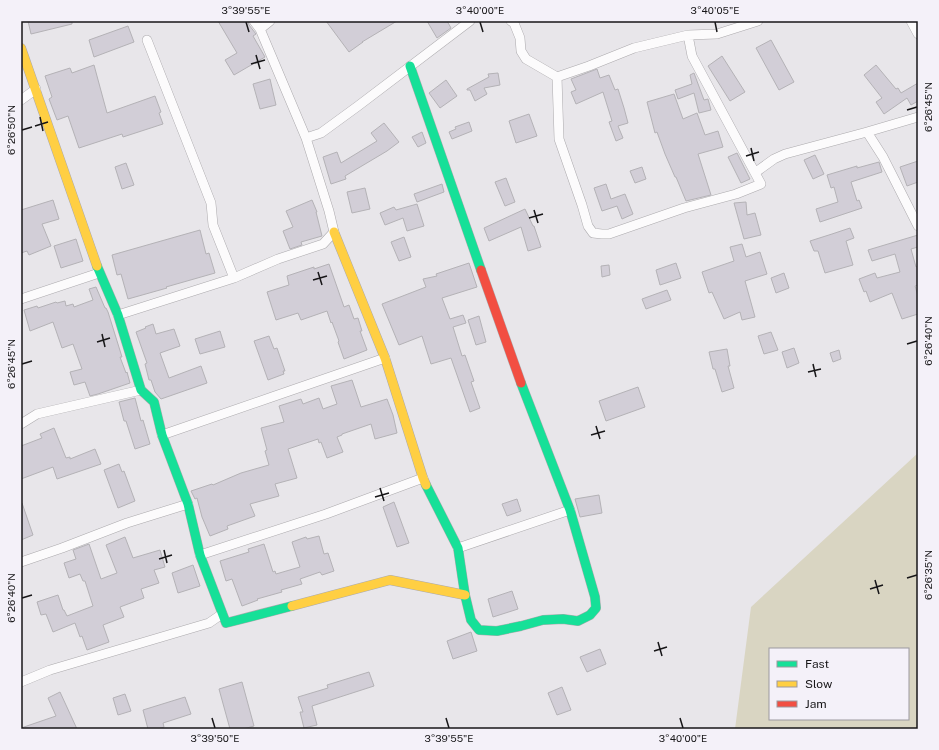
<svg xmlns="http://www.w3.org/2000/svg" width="939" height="750" font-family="'Public Sans',sans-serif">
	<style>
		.green { fill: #d9d5c2; fill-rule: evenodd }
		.building { fill: #d2ced7; stroke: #b4b2b6 }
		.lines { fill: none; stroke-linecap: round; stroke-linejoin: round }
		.street-casing { stroke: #acaaad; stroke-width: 10 }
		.fast-casing { stroke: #acaaad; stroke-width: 10 }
		.slow-casing { stroke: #acaaad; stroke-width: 10 }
		.jam-casing { stroke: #acaaad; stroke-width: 10 }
		.street { stroke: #fcfbfc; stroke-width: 9 }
		.fast { stroke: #16e098; stroke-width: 9 }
		.slow { stroke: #ffcf43; stroke-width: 9 }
		.jam { stroke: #f24e42; stroke-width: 9 }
		.ticks { fill: none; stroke: #171618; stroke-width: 1.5 }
		.neatline { fill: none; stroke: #171618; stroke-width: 1.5 }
		.ticks-label { font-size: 10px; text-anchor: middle; fill: #171618 }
	</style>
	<rect width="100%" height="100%" fill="#e8e6ea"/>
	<path class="green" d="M918,453V729H735L751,607ZM770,649H908V719H770Z"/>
	<path class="building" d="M28,21H72V24L31,34Z
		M218,21H248L249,25L256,34L253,36L265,57L234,75L225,60L237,53Z
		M326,21H397L362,42H363L349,52Z
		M427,21H447L451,28L437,38Z
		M128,26L134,42L94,57L89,40Z
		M771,40L794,82L779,90L756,48Z
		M722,56L745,92L730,101L708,66Z
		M94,65L107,113L155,96L161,112L159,113L163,124L123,137L122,134L79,148L68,116L57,120L49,99L52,97L45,76L70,68L72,73Z
		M876,65L896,89L898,88L901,93L918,83V101L911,105L907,98L884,114L876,102L882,98L864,75Z
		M597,69L600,78L609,75L615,90L618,89L624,108L628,123L618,126L623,138L616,141L609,122L612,121L603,92L576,104L571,92L576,90L571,79Z
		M498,73L500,85L484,88L487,94L475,101L470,90H467V89L489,77L488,74Z
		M694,73L704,100L708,99L711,110L699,113L694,93L678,99L675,90L692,84L690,75Z
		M270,79L276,105L260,109L253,84Z
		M446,80L457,96L440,108L429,93Z
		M674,94L683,119L697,113L705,135L718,131L723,147L698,154L711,195L686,201L676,177H675L665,154L657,132L655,133L647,102Z
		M529,114L537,136L516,143L509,121Z
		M469,122L472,131L452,139L449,132L456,129L455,127Z
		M384,123L399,142L387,151L345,176L346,179L331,184L323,157L337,152L341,163L377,141L371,133Z
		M422,132L426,143L418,147L412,137Z
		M737,153L750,179L741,183L728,157Z
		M815,155L824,174L813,179L804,160Z
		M918,161V182L907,186L900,167Z
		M879,162L882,172L851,182L857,201L859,200L862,208L820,222L816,209L838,202L834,187L831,188L827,175L857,166V168Z
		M126,163L134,185L122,189L115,167Z
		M642,167L646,179L635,183L630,171Z
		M506,178L515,202L505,206L495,182Z
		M442,184L444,192L417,202L414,194Z
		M606,184L611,199L625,194L633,214L622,219L617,206L602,211L594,188Z
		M365,188L370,209L352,213L347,192Z
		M53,200L59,219L42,224L51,246L29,255L27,251L21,253V210Z
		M312,200L317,212H316L322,236L301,242L302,245L290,249L283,231L293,227L286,211Z
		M746,202L747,215L755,213L761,235L744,239L734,203Z
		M417,204L424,226L407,231L403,218L385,225L380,213L394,207L396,210Z
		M525,209L533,226H534L541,247L528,251L521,227L489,241L484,228Z
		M850,228L854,238L846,241L853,265L825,273L818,251H814L810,241L832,234Z
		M200,230L206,254L209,253L215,273L166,287L167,288L128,299L121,274L117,275L112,255Z
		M918,235V247L911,249L916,267L918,266V285L915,286L918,296V314L902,319L892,293L870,302L866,291L864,292L859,279L875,273L877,278L900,272L895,254L872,261L868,250Z
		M404,237L411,257L399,261L391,242Z
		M76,239L83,261L61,268L54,246Z
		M742,244L746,257L760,252L767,274L745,281L755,317L742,320L740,312L724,319L712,292L709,293L702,272L734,261L730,247Z
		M469,263L477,287L442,298L450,319L463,315L466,323L453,327L462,356L465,355L474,381L471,382L480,408L470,412L451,358L431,364L422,336L399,345L382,304L426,287L423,279L437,276L436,274Z
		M676,263L681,278L660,285L656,270Z
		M329,264L344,307L349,305L354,319L358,318L362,331H360L367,350L344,359L338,342L339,341L332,322L331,323L327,311L301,320L298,313L276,320L267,292L289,285L287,276L314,267V269Z
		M609,265L610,275L602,277L601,266Z
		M784,273L789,288L776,293L771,278Z
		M96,287L105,308H106L108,312L122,357H120L126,373L127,372L130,383L98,394L90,396L85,382L74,385L70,372L82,369L73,344L62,348L53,322L30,331L24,310L37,306L38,308L56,302L57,303L65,301L66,306L73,304L74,307L93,300L89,289Z
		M667,290L671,300L646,309L642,299Z
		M479,316L486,342L476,345L468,320Z
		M153,324L156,334L174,329L180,346L160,353L169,378L201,366L207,383L161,399L155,392L151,380H149L145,364L147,363L136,332L146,328L145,327Z
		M220,331L225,347L200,354L195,339Z
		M771,332L778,350L764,354L758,336Z
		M269,336L274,349L277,348L285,371H283L284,374L268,380L254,341Z
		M794,348L799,363L787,368L782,352Z
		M727,349L730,366H728L734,388L722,392L715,369H713L709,352Z
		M839,350L841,359L833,362L830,353Z
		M352,380L361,407L387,399L393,415L397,433L375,439L371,424L342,434V435L337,437L343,452L327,458L321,442L319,443L318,439L288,449L297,478L275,484L279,496L250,504L255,516L227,526L228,529L210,536L202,517L197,498L195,499L191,491L212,484L213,485L241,473L269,465L265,451L267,450L261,428L284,422L279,406L301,399L303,404L319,398L323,409L337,404L331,386Z
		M638,387L645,407L606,421L599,401Z
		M135,398L141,421L143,420L150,444L135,449L126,421H124L119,402Z
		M54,428L66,458L70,457V459L95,449L101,464L57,479L53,467L21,479V446L42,438L40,434Z
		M119,464L122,472L124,471L135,501L118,508L104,470Z
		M599,495L602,513L580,517L575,499Z
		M517,499L521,511L507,516L502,504Z
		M394,502L409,543L397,547L383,507Z
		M21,503H22L33,535L21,540Z
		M319,536L324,554L328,553L334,571L322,575L320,572L300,579L302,584L281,590L282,592L257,599L258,600L242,606L232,579L226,581L220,561L249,552L248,549L264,544L273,572L275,571L276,574L300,567L292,542L306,537L307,539Z
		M125,537L133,558L160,550L165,567L154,570L159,583L141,589L144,598L120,607L124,617L103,625L109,642L87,650L82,636L80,637L75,623L53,632L46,614L41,615L37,602L58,595L63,610H64L67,616L93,606L85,581H83L80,574L69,578L64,563L76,559L73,550L89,544L101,579L117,573L106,545Z
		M193,565L200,586L178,593L172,573Z
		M512,591L518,609L493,617L488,599Z
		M471,632L477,651L453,659L447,641Z
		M600,649L606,664L587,672L580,657Z
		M369,672L374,686L312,706L317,725L304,728L300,712H303L298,697L328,688L327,685Z
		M242,682L254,726L243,729H230L219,689Z
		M562,687L571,710L557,715L548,693Z
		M60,692L77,729H21V728L56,716L48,698Z
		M125,694L131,711L118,715L113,698Z
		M185,697L191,714L163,723L164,727L158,729H148L143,710Z"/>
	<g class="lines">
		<g class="street-casing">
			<path id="street" d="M254,21L260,29L306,138L321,133L358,106L470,21
				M511,21L514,23L520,38L521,51L526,59L557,77L589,66L634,48L688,35L717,34L758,21
				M911,21L918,34
				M260,29L270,21
				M147,40L211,203L213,225L234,278
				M557,77L559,139L582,205L588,226L593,233L602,234H609L684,208L736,194L761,184L692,56L688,35
				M21,100L36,89
				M867,132L918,117
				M756,172L774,159L785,154L867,132L883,157L918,226
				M21,299L99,273
				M118,315L234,278L278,259L323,244L334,232L329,211L306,138
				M21,424L37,414L141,390
				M162,435L272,397L385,358
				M458,548L570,510
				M200,555L326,514L423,478
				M21,562L62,548L127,523L188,504
				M21,682L50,670L209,623L222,614"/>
		</g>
		<g class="fast-casing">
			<path id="fast" d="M410,66L481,270
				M97,266L118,315L141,390L154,402L162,435L188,504L200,555L226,623L292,606
				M426,485L458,548L465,595L471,620L479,630L497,631L521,626L543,620L563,619L578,621L590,615L596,608L595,597L570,510L521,383"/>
		</g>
		<g class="slow-casing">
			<path id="slow" d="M21,48L97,266
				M334,232L385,358L423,478L426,485
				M292,606L390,580L465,595"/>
		</g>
		<g class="jam-casing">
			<path id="jam" d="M481,270L521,383"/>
		</g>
		<use href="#street" class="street"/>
		<use href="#fast" class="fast"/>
		<use href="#slow" class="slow"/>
		<use href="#jam" class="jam"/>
	</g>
	<path class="ticks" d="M246,22L249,32M480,22L483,32M715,22L717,32M256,55L260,69M251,64L265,60M907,110L917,107M40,117L43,131M35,126L48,122M22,130L32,127M751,148L754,161M746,156L759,152M534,210L538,223M529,218L543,214M318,272L322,285M313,280L327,276M102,334L105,347M97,342L110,338M907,344L917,341M22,364L32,361M813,364L816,377M808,372L821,369M596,426L600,439M591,435L605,431M380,488L384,501M375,497L389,493M164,550L167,563M159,559L172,555M907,578L917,575M875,580L879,594M870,589L883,585M22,598L32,595M658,642L662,656M654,651L667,647M212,718L215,728M446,718L449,728M680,718L683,728"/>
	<rect width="939" height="750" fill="none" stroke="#f4f1f9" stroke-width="44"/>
	<rect x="769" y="648" width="140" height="72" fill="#f4f1f9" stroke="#9c999f"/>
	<rect x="777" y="661" width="20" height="6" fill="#16e098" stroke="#9c999f"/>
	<text x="805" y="668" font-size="12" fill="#171618">Fast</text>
	<rect x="777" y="681" width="20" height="6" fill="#ffcf43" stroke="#9c999f"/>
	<text x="805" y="688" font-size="12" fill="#171618">Slow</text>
	<rect x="777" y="701" width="20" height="6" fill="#f24e42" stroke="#9c999f"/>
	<text x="805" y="708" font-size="12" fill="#171618">Jam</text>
	<rect x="22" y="22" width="895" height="706" class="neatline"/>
	<g class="ticks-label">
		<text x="246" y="14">3°39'55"E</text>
		<text x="480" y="14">3°40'00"E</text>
		<text x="715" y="14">3°40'05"E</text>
		<text transform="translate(928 107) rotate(-90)" y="4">6°26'45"N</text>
		<text transform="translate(11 130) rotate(-90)" y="4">6°26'50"N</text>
		<text transform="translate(928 341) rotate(-90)" y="4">6°26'40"N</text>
		<text transform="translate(11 364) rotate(-90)" y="4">6°26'45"N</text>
		<text transform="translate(928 575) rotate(-90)" y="4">6°26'35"N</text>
		<text transform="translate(11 598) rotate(-90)" y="4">6°26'40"N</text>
		<text x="215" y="742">3°39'50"E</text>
		<text x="449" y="742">3°39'55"E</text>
		<text x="683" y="742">3°40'00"E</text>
	</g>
</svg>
